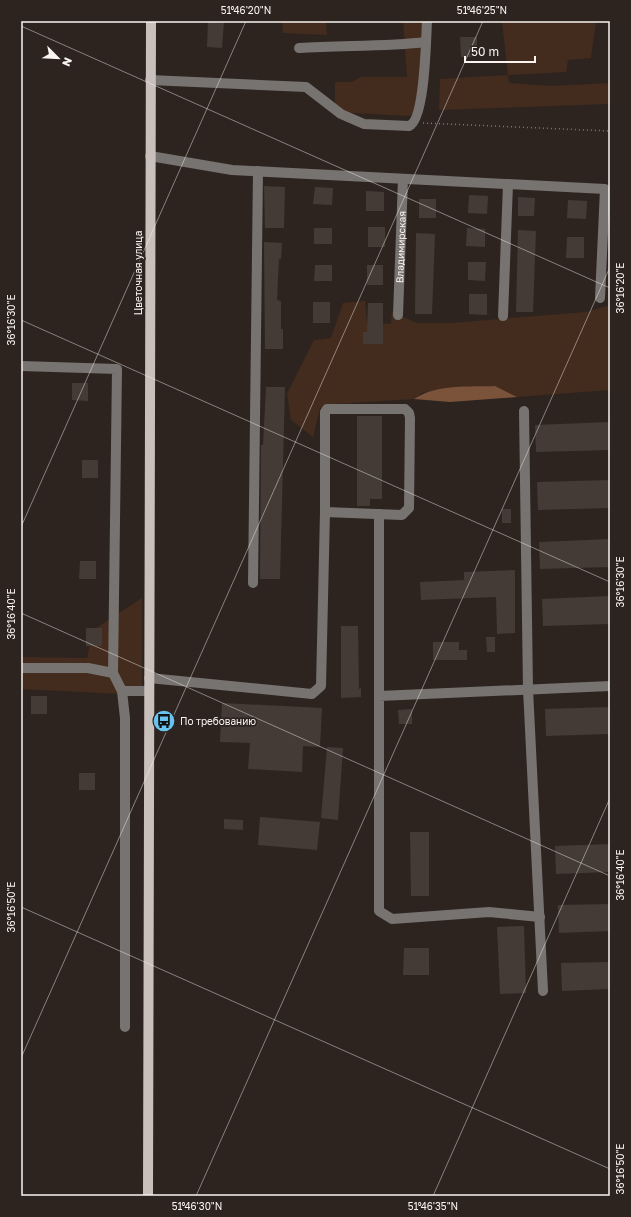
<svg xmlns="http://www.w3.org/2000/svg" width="631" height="1217" font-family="'Golos Text',sans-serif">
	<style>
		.green { fill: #432b1d }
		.forest { fill: #7b533b }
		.building { fill: #443b36 }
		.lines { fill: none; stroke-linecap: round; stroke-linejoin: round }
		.path { stroke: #807975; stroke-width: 1.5; stroke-dasharray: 1 3; stroke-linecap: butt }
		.minor { stroke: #777370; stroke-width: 10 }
		.major { stroke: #c9c0bb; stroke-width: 10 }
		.ticks { fill: none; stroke: #f9f4f0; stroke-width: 1; stroke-opacity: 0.45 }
		.labels { text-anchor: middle; stroke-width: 3.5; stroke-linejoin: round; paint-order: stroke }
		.street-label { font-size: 10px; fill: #f9f4f0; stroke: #2d2420 }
		.poi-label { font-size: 10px; fill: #f9f4f0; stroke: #2d2420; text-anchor: start }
		.neatline { fill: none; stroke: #f9f4f0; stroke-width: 1.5 }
		.ticks-label { font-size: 10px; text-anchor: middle; fill: #f9f4f0 }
	</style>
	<rect width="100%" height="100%" fill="#2d2420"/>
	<path class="green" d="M282,21H326L327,35L283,33Z
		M403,21H422L424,92L418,109L410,116L335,112V82H352L361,77H407Z
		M502,21H596L591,58L568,60L566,72L508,75L509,83L552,86L610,83V104L439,110L440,79L508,75Z
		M365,301L367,322L391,324L392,312L417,323H451L586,312L610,305V390L517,397L495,386L445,389L422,393L414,399L335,404L320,408L313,437L291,420L287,394L314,340L331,338L343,303Z
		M142,598V695L21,689V657L87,658L93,630Z"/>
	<path class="forest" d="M495,386L517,397L450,402L414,399C436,384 469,387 495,386Z"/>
	<path class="building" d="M208,21H224L222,48L207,47Z
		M460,37H477V57H461Z
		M264,186L285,187L284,228H265Z
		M315,187L333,188L332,205L313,204Z
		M366,191L384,192V211H366Z
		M469,195L488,196L487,214L468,213Z
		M518,197L535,198L534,216H518Z
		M419,199H436V218H419Z
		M568,200L587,201L586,219L567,218Z
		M368,227H385V247H368Z
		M314,228H332V244H314Z
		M467,228L485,229V247L466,246Z
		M518,230L536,231L533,312H516Z
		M416,233L435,234L432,314H415Z
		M567,237H584V258H566Z
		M264,242L282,243L281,259H279L277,300L281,301V329H283V349H265Z
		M468,262H486L485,281L468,280Z
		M315,265H332V281H314Z
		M367,265H383V285H367Z
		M469,294H487V315L469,314Z
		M313,302H330V323H313Z
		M368,303H383V344H363V332H367Z
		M72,383H88V401L72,400Z
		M266,387H285L280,579H260L261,445H263Z
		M357,416H382V499H370V506H357Z
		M610,422V450L536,452L535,425Z
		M82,460H98V478H82Z
		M610,480V508L538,510L537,482Z
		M502,509H511V523H502Z
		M610,539V567L540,569L539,542Z
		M80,561H96V579H79Z
		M515,570V633L497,634L496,597L421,600L420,582L464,580V572Z
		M610,596V624L543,626L542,599Z
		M341,626H358L359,689L361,688V697L341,698Z
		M86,628H102V646H86Z
		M486,637H495V652H487Z
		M433,642H459V650H467V660H433Z
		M31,696H47V714H31Z
		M222,703L322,708L320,747L303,746L302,772L248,769L250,743L220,742Z
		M610,707V734L546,736L545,709Z
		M412,709V724H399L398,710Z
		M327,747L343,748L338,820L321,818Z
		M79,773H95V790H79Z
		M260,817L320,822L317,850L258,845Z
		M224,819L243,820V830L224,829Z
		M410,832H429V896H411Z
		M610,844V872L556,874L555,846Z
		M610,904V931L559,933L558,905Z
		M524,926L526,993L500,994L497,927Z
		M404,948H429V975H403Z
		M610,962V989L562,991L561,963Z"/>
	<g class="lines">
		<path class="path" d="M423,123L610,131"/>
		<g class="minor">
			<path d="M299,48C341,45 384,47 426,42"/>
			<path d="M150,80L306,87L341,114L364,124L409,126C425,120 426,38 427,21"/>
			<path d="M150,156L232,170L605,189L600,298"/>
			<path id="s1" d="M398,315L403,179"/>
			<path d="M503,316L508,184"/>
			<path d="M21,366L117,369L113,673L122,691L125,718V1027"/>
			<path d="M524,411L528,689L543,991"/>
			<path d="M379,514V696"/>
			<path d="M253,583L258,171"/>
			<path d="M21,668H88L113,673"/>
			<path d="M149,678L312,694L321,686L325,512V412L327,409H405L409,413L410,418L409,508L402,515L325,512"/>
			<path d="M122,691H149"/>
			<path d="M540,917L489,912L392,919L379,911V696L610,686"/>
		</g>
		<path class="major" d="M148,1196L151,21"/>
	</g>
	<path class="ticks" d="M21,26L610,288M21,320L610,582M21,527L246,21M21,613L610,876M21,907L610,1169M21,1058L483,21M196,1196L610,267M433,1196L610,798"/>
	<defs>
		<g id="bus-disc" transform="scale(1.15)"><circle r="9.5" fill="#67c4f0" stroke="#2d2420"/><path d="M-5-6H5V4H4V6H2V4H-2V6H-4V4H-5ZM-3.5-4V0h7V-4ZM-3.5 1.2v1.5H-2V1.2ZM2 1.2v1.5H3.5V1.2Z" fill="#111"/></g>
	</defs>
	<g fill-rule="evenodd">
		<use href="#bus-disc" x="164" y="721"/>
	</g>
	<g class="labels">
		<g class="street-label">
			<text dy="4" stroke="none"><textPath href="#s1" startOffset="68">Владимирская</textPath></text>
			<text transform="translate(138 273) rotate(-90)" y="4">Цветочная улица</text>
		</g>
		<g class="poi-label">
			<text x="180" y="725">По требованию</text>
		</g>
	</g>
	<rect width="631" height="1217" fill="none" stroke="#2d2420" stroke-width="44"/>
	<g transform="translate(58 58) rotate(114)" stroke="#2d2420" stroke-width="3" paint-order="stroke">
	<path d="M0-3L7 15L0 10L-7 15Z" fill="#f9f4f0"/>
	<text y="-6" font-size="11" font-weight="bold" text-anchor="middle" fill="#f9f4f0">N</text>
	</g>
	<path d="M465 56v6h70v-6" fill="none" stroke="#f9f4f0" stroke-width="2"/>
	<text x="471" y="56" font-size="12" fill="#f9f4f0" stroke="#2d2420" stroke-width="3" paint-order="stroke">50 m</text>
	<rect x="22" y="22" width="587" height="1173" class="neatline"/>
	<g class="ticks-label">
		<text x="246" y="14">51°46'20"N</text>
		<text x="482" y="14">51°46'25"N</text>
		<text transform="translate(620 288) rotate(-90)" y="4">36°16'20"E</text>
		<text transform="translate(11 320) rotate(-90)" y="4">36°16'30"E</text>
		<text transform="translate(620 582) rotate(-90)" y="4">36°16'30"E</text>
		<text transform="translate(11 614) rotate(-90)" y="4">36°16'40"E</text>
		<text transform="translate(620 875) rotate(-90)" y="4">36°16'40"E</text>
		<text transform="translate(11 907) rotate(-90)" y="4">36°16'50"E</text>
		<text transform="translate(620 1169) rotate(-90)" y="4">36°16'50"E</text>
		<text x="197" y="1210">51°46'30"N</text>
		<text x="433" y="1210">51°46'35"N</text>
	</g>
</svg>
